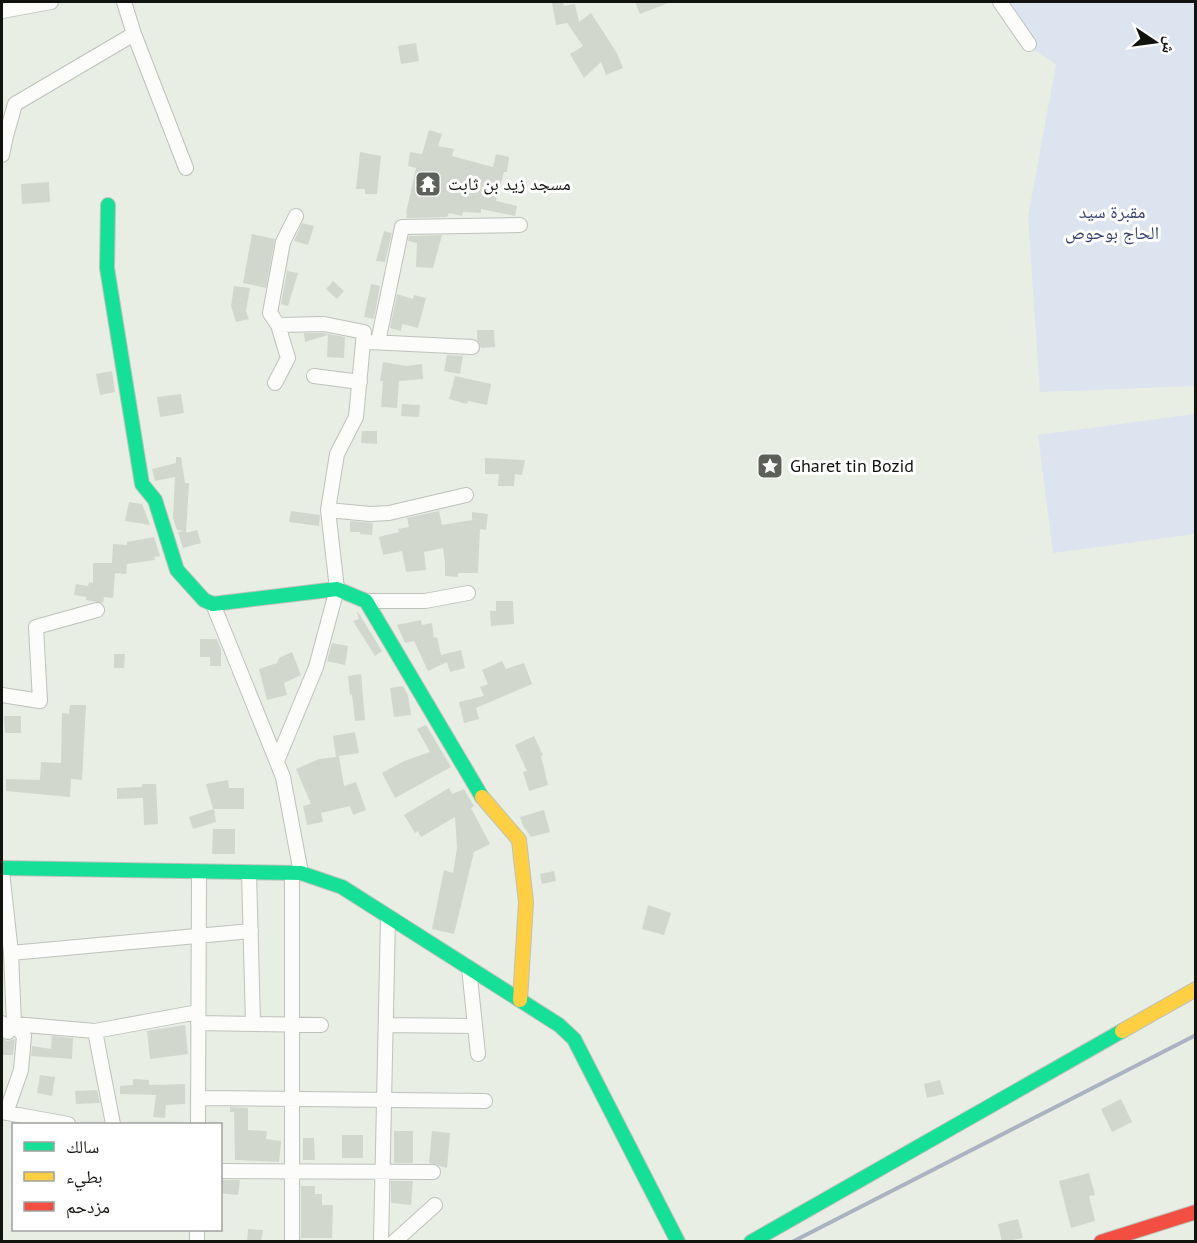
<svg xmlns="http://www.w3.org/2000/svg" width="1197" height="1243" font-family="'PT Sans','Noto Naskh Arabic',sans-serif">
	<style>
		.green { fill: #dce4ef }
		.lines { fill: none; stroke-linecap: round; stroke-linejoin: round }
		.stream { stroke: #abb2c4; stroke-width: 4 }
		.building { fill: #d2d7ce }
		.street-casing { stroke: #bec2ba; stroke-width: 16 }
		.fast-casing { stroke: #bec2ba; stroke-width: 16 }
		.slow-casing { stroke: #bec2ba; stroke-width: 16 }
		.jam-casing { stroke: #bec2ba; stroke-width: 16 }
		.street { stroke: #fcfcfb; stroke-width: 14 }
		.fast { stroke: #16e098; stroke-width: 14 }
		.slow { stroke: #ffcf43; stroke-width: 14 }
		.jam { stroke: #f24e42; stroke-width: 14 }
		.labels { text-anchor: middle; stroke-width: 6; stroke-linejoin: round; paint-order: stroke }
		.poi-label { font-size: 18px; fill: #11140e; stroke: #fff; text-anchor: start }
		.park-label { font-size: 18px; fill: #37416b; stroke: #fff }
	</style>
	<rect width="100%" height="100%" fill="#e8eee3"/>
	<path class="green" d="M1002,2H1195V386L1040,392L1028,217L1056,64L1031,48Z
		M1195,414V534L1053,553L1038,435Z"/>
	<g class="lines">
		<path class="stream" d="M792,1242L1196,1035"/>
	</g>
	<path class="building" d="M563,2L564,6L575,4L579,22L591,13L617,53L623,68L606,75L601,62L584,78L570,54L583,46L567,23L556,25L552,3Z
		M635,2H671L640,14Z
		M416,43L419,61L401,64L398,46Z
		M429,130L442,134L438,146L454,149L452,156L493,167L496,154L509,157L507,172H504L496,201L517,206L515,216L481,209V213L463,212L462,216L449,213L447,217L406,218L407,213H406L416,168L408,166L410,152L422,154Z
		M360,152L381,156L377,194H365V189H356Z
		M49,182L50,202L22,204L21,184Z
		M302,223L314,226L308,245L294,241Z
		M384,231L392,233L385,262L376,261Z
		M252,234L275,239L266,288L243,283Z
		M442,235L433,268L416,267L417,243L408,241L409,236Z
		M287,271L298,273L288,306L281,304Z
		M333,281L344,291L337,299L326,289Z
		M371,284L380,286L374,319L364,317Z
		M234,286L250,288L246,311L249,319L236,322L231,306Z
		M397,294L413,299L414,295L426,298L418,328L402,324L401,331L390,328Z
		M477,330H494L495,347L481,348L477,339Z
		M304,333H323L345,337L344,358L327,357L328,335L305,342Z
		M447,355L463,356L460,374L444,371Z
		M383,362L406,366L422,364L423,379L399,381L397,408L381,407L383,381H380Z
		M112,371L115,392L100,395L96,374Z
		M455,376L491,384L487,405L468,401L467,404L449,399Z
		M181,394L184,413L160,417L157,397Z
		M402,404L420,405L419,417L401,416Z
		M362,431H377V444L361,443Z
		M176,457H181L185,483H189L186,533L197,530L201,543L183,548L178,532L184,531L177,530L173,518L175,477L155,481L152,469L176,463Z
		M485,458L525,460L522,475L515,474L514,486H498L499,474H485Z
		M129,502L142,504L150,525L125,521Z
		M291,511L320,515L319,526L289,522Z
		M439,511L442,525L472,520V512L488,514L486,530L480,529L478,573H458V577L445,576V563L443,548L424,552L426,570L406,572L402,551L383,555L379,537L399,532L398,529L409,527L407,518Z
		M350,521L373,523L372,535L360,534V532H350Z
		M154,537L160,556L154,557L155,560L127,564L126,574L115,573L113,598L104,597L103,603L86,600V597L74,595L76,584L88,586L89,582L93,583V563H112L113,544L127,545V542Z
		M496,601H513L514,624L491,626L490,611H496Z
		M357,612H358L382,651L375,656L353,621L359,619Z
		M421,620L422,625L432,623L434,638L437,637L441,655L461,650L465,668L450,672L447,662L428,671L414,641L405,643L397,625Z
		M200,639H217L221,649V666H210V657H200Z
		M332,643L348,646L345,665L327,661Z
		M292,652L301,675L284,683L287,695L267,700L259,669L277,663L279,658Z
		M114,654H125L124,668H114Z
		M502,661L506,669L524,663L532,684L476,708L479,719L464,723L459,702L484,696L480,687L488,684L482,670Z
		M361,674L365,720L355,721L352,694L350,695L348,676Z
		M403,686L408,695L411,715L394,717L390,688Z
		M70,705H86L82,780L71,779L70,797L6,791V779L40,780L41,762L61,763L62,713L69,714Z
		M4,716H21V733H5Z
		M426,725L451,767L395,798L382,773L404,761L430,752L417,729Z
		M355,732L359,753L339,756L344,786L356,782L366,810L353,815L350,806L321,813L323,822L307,825L303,806L311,804L296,769L319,759L336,757L333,736Z
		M534,736L543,755L541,756L548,785L529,791L523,772L527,771L515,745Z
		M228,780L229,788H244V809H214L216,822L193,829L189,817L213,809L206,784Z
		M142,784H156L158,824L144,825L143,798L117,799V788L142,787Z
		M449,788L452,794L464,789L474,806L471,808L490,844L474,852L454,934L432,929L444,870L453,873L457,848L455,817L421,837L418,831L415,833L404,815Z
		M544,810L550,832L531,837L523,826L520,817Z
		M213,829H235V854H212Z
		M554,871L556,881L542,884L540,874Z
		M648,905L671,913L664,935L642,929Z
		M185,1025L188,1054L150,1059L147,1031Z
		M52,1036L73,1038L72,1059L31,1056L32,1046L51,1049Z
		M2,1038L7,1041L15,1039L13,1055H2Z
		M40,1075L55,1077L52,1096L37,1093Z
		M133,1079L149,1080V1085L185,1084V1104L166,1105L165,1118L153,1117L156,1095L120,1094V1086L133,1085Z
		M940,1080L944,1094L927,1098L924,1084Z
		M97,1090L100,1103L76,1104L75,1091Z
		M1121,1099L1132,1122L1112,1132L1101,1109Z
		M230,1107L248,1108V1130L267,1131L266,1139L281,1141L279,1162L235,1160L234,1112H230Z
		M394,1131H413V1163H394Z
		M432,1131L450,1133L447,1168L429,1163Z
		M342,1135H363V1158H342Z
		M303,1138H314L315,1160H303Z
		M1089,1173L1095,1195L1089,1196L1095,1221L1071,1228L1059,1181Z
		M220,1180H240L238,1195L220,1193Z
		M391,1181H413L411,1205L391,1203Z
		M301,1186H315V1194H322V1205H333L332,1238H301Z
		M1018,1219L1023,1238L1002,1242L998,1224Z
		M248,1229L263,1230L261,1242H247Z"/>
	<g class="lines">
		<g class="street-casing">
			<path id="street" d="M124,2L134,34L186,168
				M1000,2L1029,44
				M2,11L51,2
				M2,133L6,136L15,104L134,34
				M2,155L6,136
				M369,342L472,347
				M378,342L402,227L520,225
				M314,376L360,382
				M275,383L288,358L278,325L270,313L283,242L296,216
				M328,510L370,514L389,513L466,495
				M366,601H425L468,593
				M213,604L283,777L301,873
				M2,695L40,701L36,627L97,610
				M277,761L316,667L337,589L328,510L337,454L356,417L364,332L324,324L278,325
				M2,871L11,953L14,1024L24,1036L21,1070L6,1113
				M249,872L253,1024
				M292,873V1242
				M11,953L251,931
				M469,968L478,1054
				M2,1023L8,1032L14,1024
				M198,1023L321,1025
				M14,1024L95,1031L198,1012
				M386,1025L475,1026
				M95,1031L113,1124
				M198,1098L485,1101
				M2,1112L68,1124
				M198,1124L199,872
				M220,1171L433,1172
				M197,1242V1230
				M381,1242L388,917
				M394,1242L435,1205"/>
		</g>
		<g class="fast-casing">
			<path id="fast" d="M108,205L107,268L142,484L155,500L177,570L204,600L213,604L337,589L366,601L482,797
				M2,868L301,873L342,887L559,1025L574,1039L678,1242
				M751,1242L1122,1031"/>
		</g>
		<g class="slow-casing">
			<path id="slow" d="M482,797L519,840L526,902L520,1000
				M1122,1031L1196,989"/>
		</g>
		<g class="jam-casing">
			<path id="jam" d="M1101,1242L1196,1212"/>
		</g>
		<use href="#street" class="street"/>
		<use href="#fast" class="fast"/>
		<use href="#slow" class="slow"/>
		<use href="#jam" class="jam"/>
	</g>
	<defs>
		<g id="temple-square" transform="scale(1.35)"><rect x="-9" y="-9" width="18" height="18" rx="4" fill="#5c6059" stroke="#fff"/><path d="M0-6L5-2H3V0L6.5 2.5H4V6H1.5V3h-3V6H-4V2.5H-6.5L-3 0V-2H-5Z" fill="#fff"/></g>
		<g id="sight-square" transform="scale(1.35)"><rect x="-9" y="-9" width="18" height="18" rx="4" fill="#5c6059" stroke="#fff"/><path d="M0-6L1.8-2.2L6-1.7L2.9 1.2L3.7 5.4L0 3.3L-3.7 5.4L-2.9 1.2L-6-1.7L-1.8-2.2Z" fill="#fff"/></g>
	</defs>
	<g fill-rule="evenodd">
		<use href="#temple-square" x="428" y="184"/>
		<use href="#sight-square" x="770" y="466"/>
	</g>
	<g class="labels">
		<g class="poi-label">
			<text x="448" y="190">مسجد زيد بن ثابت</text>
			<text x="790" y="472">Gharet tin Bozid</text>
		</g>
		<g class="park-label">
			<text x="1112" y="218">مقبرة سيد<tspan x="1112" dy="21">الحاج بوحوص</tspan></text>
		</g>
	</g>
	<rect width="1197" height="1243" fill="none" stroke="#11140e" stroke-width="6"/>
	<rect x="12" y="1123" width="210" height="108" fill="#ffffff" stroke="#a0a19f" stroke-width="1.5"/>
	<rect x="24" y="1142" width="30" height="9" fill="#16e098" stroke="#a0a19f" stroke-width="1.5"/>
	<text x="66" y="1153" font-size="18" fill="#11140e">سالك</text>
	<rect x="24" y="1172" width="30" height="9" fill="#ffcf43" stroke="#a0a19f" stroke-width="1.5"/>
	<text x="66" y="1183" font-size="18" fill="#11140e">بطيء</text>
	<rect x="24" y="1202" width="30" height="9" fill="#f24e42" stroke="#a0a19f" stroke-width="1.5"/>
	<text x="66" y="1213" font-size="18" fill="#11140e">مزدحم</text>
	<g transform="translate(1155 42) rotate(103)" stroke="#ffffff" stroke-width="4.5" paint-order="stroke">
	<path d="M0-4.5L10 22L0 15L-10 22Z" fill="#11140e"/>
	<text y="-9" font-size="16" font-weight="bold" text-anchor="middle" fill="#11140e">ش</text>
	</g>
</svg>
